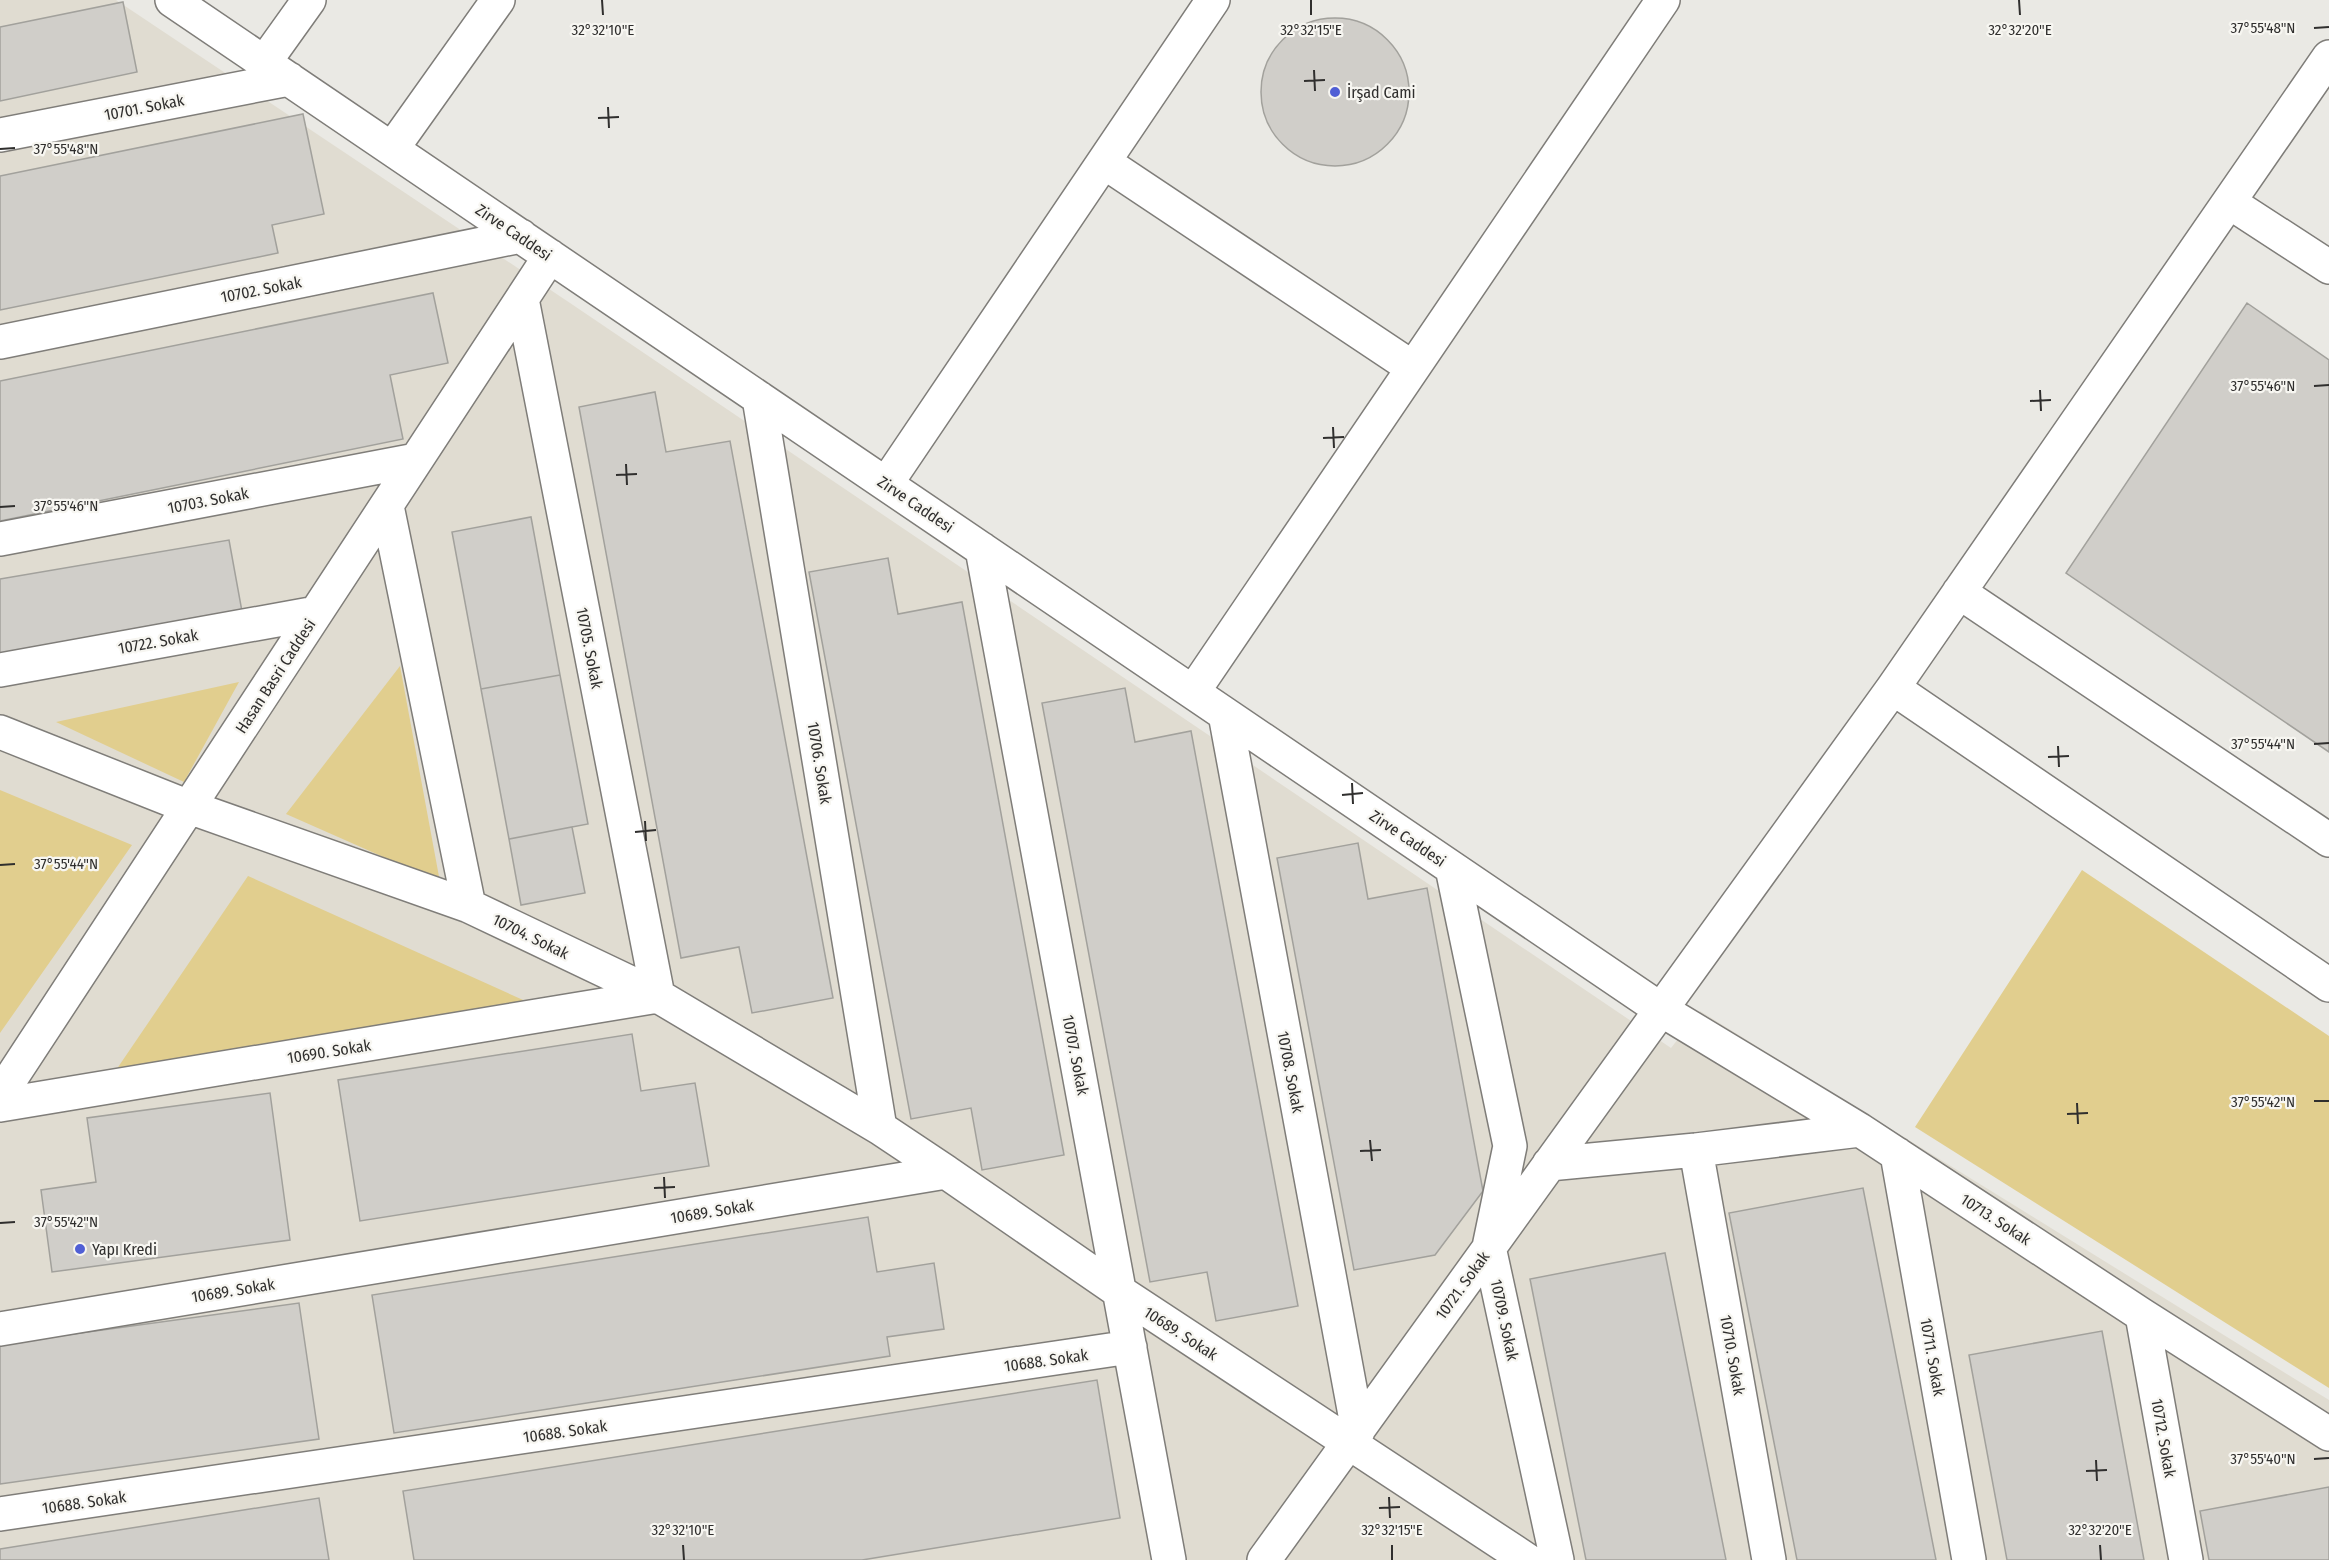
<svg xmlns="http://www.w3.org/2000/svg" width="2329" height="1560" font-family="'Fira Sans Condensed',sans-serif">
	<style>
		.built { fill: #e0dcd1 }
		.green { fill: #e1ce8e }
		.building { fill: #d0cec9; stroke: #a2a19c; stroke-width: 1.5 }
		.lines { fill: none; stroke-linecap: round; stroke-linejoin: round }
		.minor-casing { stroke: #7f7d79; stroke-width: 36 }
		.minor { stroke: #fff; stroke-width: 33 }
		.ticks { fill: none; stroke: #302f2e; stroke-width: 2 }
		.poi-dot { fill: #505fd5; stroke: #f7f6f1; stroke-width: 2 }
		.labels { text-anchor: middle; stroke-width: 4.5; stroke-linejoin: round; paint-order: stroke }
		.poi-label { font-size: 16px; fill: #302f2e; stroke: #f7f6f1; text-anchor: start }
		.street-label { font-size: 16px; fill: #302f2e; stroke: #f7f6f1 }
		.ticks-label { font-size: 15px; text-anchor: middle; fill: #302f2e; stroke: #f7f6f1; stroke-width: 4.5; stroke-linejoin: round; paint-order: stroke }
	</style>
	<rect width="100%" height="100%" fill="#eae9e4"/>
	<path class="built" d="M0,0H116L573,305L1671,1048L1700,1011L2329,1400V1560H0Z"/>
	<path class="green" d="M400,666L440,882L286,814Z
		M239,682L184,782L56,722Z
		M0,790L132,845L0,1033Z
		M2082,870L2329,1036V1388L1915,1127Z
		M248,876L541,1008L110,1079Z"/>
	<path class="building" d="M123,2L137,72L0,101V27Z
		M1261 92a74 74 0 1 1 148 0a74 74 0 1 1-148 0Z
		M303,114L324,214L272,225L278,253L0,310V176Z
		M433,293L448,363L390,375L403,439L0,521V381Z
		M2247,303L2329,360V752L2066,573Z
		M655,392L666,452L730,441L833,998L752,1013L739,947L681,958L579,407Z
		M531,517L560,675L481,689L452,532Z
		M229,540L243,617L0,659V579Z
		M888,558L898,614L962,602L1064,1155L982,1170L971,1108L911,1119L809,572Z
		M560,675L588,824L509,839L481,689Z
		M1125,688L1135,742L1191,731L1298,1306L1216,1321L1207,1272L1150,1282L1042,703Z
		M572,827L585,893L521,905L509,839Z
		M1358,843L1368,899L1427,888L1483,1191L1435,1255L1354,1270L1277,858Z
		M632,1034L641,1091L695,1083L709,1166L360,1221L338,1080Z
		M270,1093L290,1240L52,1272L41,1190L96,1182L87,1118Z
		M1863,1188L1936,1560H1797L1729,1213Z
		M868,1217L877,1272L934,1263L944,1329L887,1337L890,1356L394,1433L372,1295Z
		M1665,1253L1726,1560H1586L1530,1279Z
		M299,1303L319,1439L0,1484V1344Z
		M2102,1331L2144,1560H2007L1969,1355Z
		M1097,1380L1120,1518L862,1560H414L403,1491Z
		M2329,1487V1560H2209L2200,1511Z
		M319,1498L329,1560H0V1549Z"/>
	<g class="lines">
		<g class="minor-casing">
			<path id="minor" d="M172,0L1660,1009L1860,1130L2142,1315L2329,1434
				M264,63L309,0
				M0,135L289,79
				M392,149L498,0
				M1104,162L1413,368
				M2229,202L2329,267
				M0,342L521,236
				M759,398L880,1128
				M886,484L1213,0
				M387,506L469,906L658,996L880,1128L946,1172
				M0,539L416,460
				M982,549L1169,1560
				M1959,592L2329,840
				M0,670L316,613
				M1893,688L2329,985
				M1193,692L1663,0
				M1225,714L1358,1431
				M0,732L189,807L469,906
				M1452,868L1510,1146L1489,1247L1557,1560
				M0,1095L550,256
				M0,1105L658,996L522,299
				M1696,1150L1769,1560
				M1897,1154L1969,1560
				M1549,1164L1696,1150L1860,1130
				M2142,1315L2186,1560
				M0,1329L946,1172L1120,1292L1527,1560
				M0,1514L1130,1347
				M1264,1560L1893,688L2329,57"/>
		</g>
		<use href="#minor" class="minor"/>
	</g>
	<path class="ticks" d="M602,0L603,15M1311,0V15M2019,0L2020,15M2314,28L2329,27M1314,70L1315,91M1304,81L1325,80M608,107L609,128M598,118L619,117M0,149L15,148M2314,386L2329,385M2040,390L2041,411M2030,401L2051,400M1333,427L1334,448M1323,438L1344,437M626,464L627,485M616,475L637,474M0,507L15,506M2314,744L2329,743M2058,746L2059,767M2048,757L2069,756M1352,783L1353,804M1342,795L1363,793M645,821L646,841M635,832L656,830M0,865L15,864M2314,1101H2329M2077,1103L2078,1124M2067,1114L2088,1113M1370,1140L1372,1161M1360,1151L1381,1150M664,1177L665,1198M654,1188L675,1187M0,1223L15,1222M2314,1459L2329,1458M2096,1460L2097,1481M2086,1471L2107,1470M1389,1497L1390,1518M1379,1508L1400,1507M683,1545L684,1560M1392,1545V1560M2100,1545L2101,1560"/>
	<g class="poi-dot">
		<circle cx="1335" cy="92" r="6"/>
		<circle cx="80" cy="1249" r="6"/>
	</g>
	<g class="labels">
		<g class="poi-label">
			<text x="1347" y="98">İrşad Cami</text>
			<text x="92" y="1255">Yapı Kredi</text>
		</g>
		<g class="street-label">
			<text transform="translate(144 107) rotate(-11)" y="6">10701. Sokak</text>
			<text transform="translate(514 232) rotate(34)" y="6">Zirve Caddesi</text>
			<text transform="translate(261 289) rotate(-11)" y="6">10702. Sokak</text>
			<text transform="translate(208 500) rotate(-11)" y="6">10703. Sokak</text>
			<text transform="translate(916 504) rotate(34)" y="6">Zirve Caddesi</text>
			<text transform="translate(158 641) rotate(-10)" y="6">10722. Sokak</text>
			<text transform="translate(590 648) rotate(79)" y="6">10705. Sokak</text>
			<text transform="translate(275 676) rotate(-57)" y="6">Hasan Basri Caddesi</text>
			<text transform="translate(820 763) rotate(81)" y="6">10706. Sokak</text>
			<text transform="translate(1408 838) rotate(34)" y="6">Zirve Caddesi</text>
			<text transform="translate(531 936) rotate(26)" y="6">10704. Sokak</text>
			<text transform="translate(329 1051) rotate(-9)" y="6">10690. Sokak</text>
			<text transform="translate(1076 1055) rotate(79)" y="6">10707. Sokak</text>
			<text transform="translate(1291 1072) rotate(79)" y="6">10708. Sokak</text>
			<text transform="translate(712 1211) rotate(-9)" y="6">10689. Sokak</text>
			<text transform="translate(1996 1219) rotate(33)" y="6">10713. Sokak</text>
			<text transform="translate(1462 1285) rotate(-54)" y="6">10721. Sokak</text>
			<text transform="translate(233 1290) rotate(-9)" y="6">10689. Sokak</text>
			<text transform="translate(1505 1320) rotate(78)" y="6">10709. Sokak</text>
			<text transform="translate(1181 1333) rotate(33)" y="6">10689. Sokak</text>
			<text transform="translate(1733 1355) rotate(80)" y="6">10710. Sokak</text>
			<text transform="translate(1933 1357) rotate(80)" y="6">10711. Sokak</text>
			<text transform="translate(1046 1360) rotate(-8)" y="6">10688. Sokak</text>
			<text transform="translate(565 1431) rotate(-8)" y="6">10688. Sokak</text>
			<text transform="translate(2164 1438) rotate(80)" y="6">10712. Sokak</text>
			<text transform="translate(84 1502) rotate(-8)" y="6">10688. Sokak</text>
		</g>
	</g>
	<g class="ticks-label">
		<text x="2263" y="33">37°55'48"N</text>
		<text x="603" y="35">32°32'10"E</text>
		<text x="1311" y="35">32°32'15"E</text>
		<text x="2020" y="35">32°32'20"E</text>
		<text x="66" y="154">37°55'48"N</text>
		<text x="2263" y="391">37°55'46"N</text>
		<text x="66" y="511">37°55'46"N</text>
		<text x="2263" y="749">37°55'44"N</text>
		<text x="66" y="869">37°55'44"N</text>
		<text x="2263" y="1107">37°55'42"N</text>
		<text x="66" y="1227">37°55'42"N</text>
		<text x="2263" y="1464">37°55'40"N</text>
		<text x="683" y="1535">32°32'10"E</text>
		<text x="1392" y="1535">32°32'15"E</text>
		<text x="2100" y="1535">32°32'20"E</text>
	</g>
</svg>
